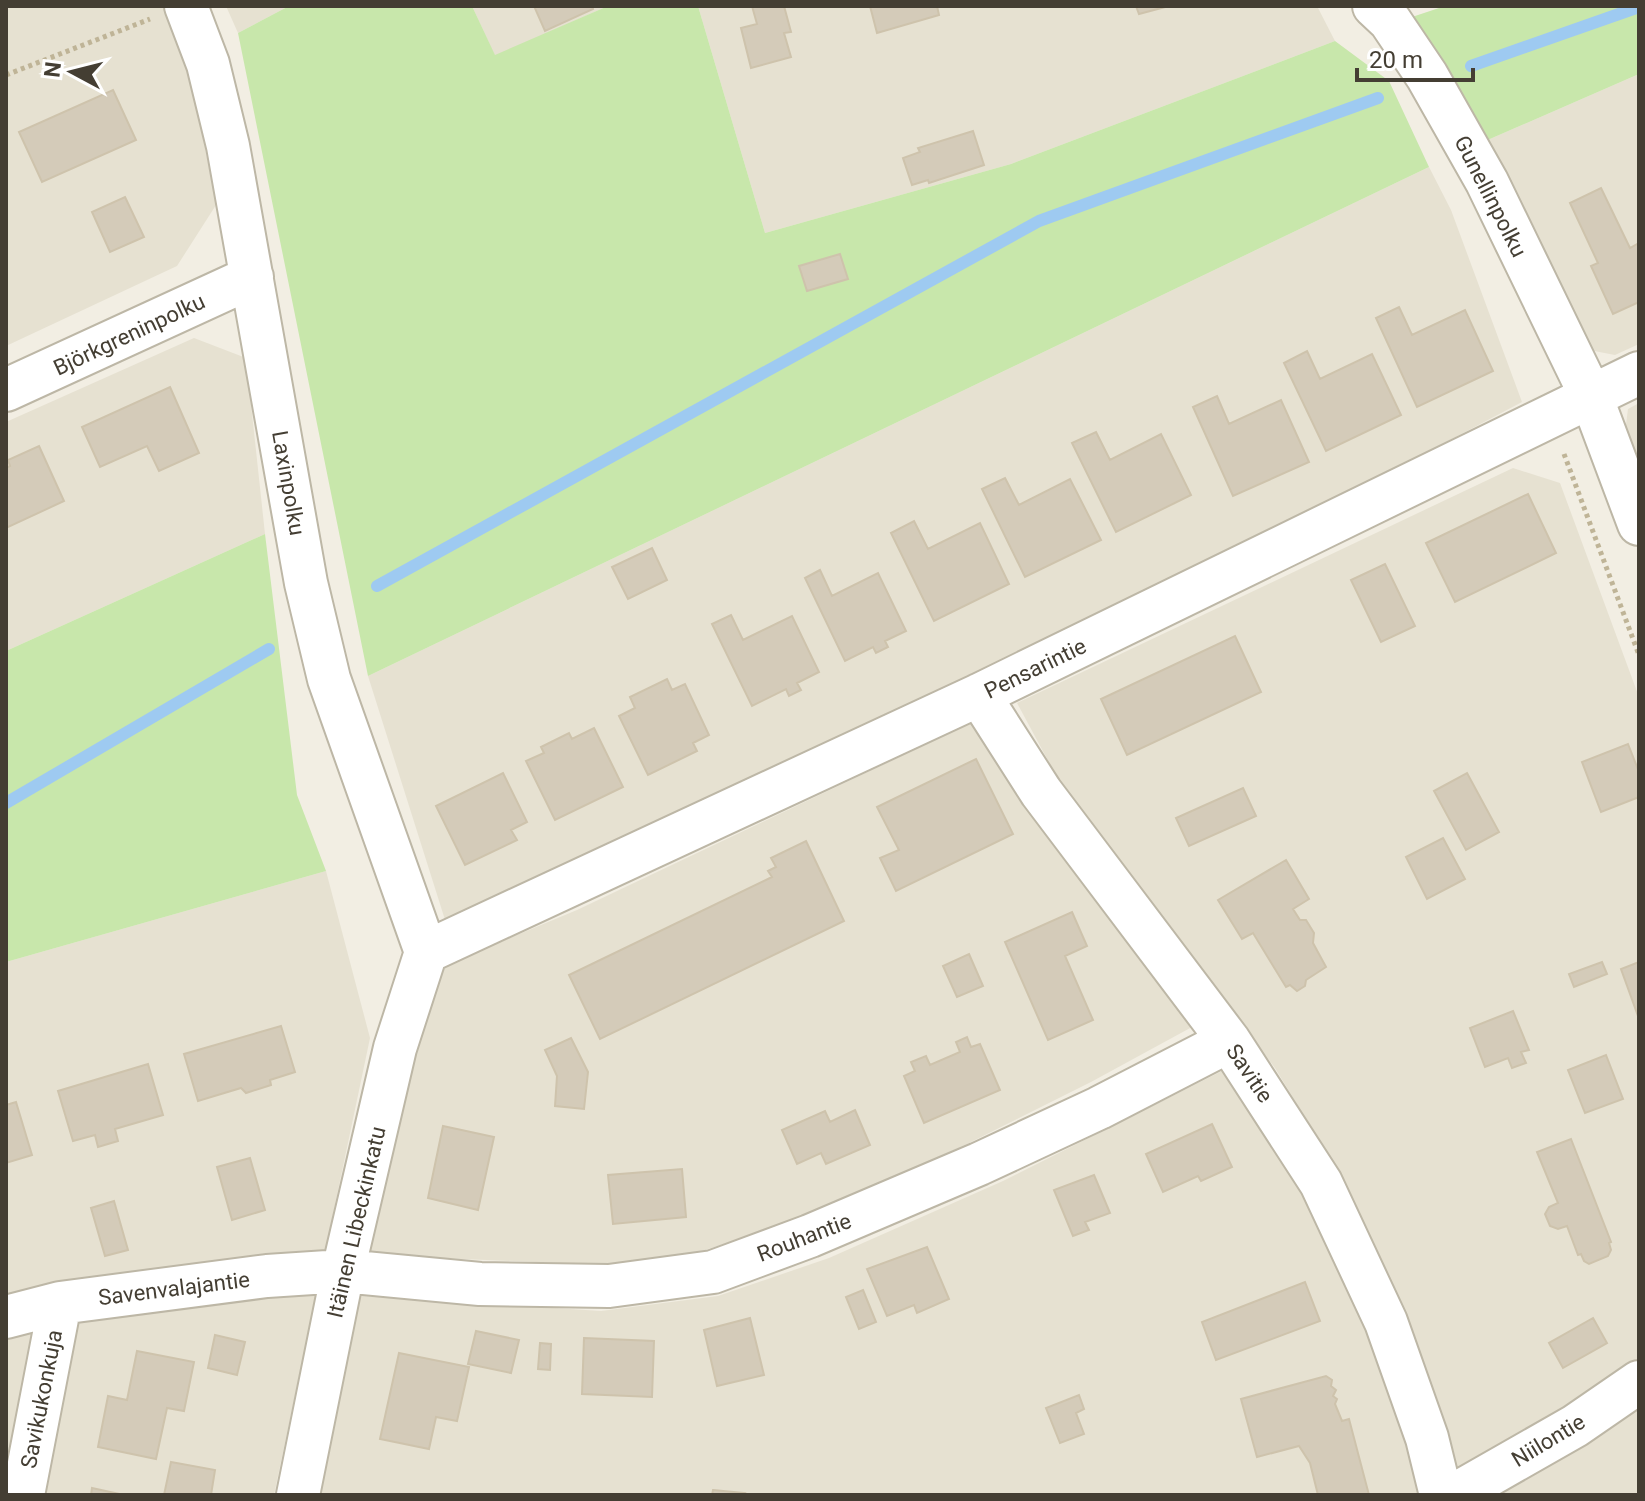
<svg xmlns="http://www.w3.org/2000/svg" width="1645" height="1501" font-family="Roboto,sans-serif">
	<style>
		.residential { fill: #e6e1d1 }
		.green { fill: #c8e7ab }
		.lines { fill: none; stroke-linecap: round; stroke-linejoin: round }
		.stream { stroke: #9ecaf1; stroke-width: 12 }
		.building { fill: #d4cbb9; stroke: #cec3ac; stroke-width: 2 }
		.minor-casing { stroke: #bdb7a6; stroke-width: 46 }
		.path { stroke: #bfb497; stroke-width: 5; stroke-dasharray: 4 4; stroke-linecap: butt }
		.minor { stroke: #fff; stroke-width: 42 }
		.labels { text-anchor: middle; stroke-width: 6; stroke-linejoin: round; paint-order: stroke }
		.street-label { font-size: 22px; fill: #443e33; stroke: #fff }
	</style>
	<rect width="100%" height="100%" fill="#f2eee3"/>
	<path class="residential" d="M6,6H163L191,74L216,205L177,266L6,346Z
		M226,6H289L238,33Z
		M472,6H608L495,56Z
		M698,6H1317L1335,41L1011,164L765,233Z
		M1639,74V344L1615,355L1584,349L1483,142Z
		M1429,167L1451,210L1522,402L1143,602L446,923L368,676Z
		M194,338L246,358L265,534L6,651V422Z
		M1639,403V478L1624,440L1628,409Z
		M1513,468L1560,483L1639,697V1360L1569,1407L1456,1472L1337,1170L1275,1068L1058,779L1017,703Z
		M975,721L1026,803L1192,1027L1091,1082L967,1144L800,1219L702,1251L606,1265L369,1255L436,969L577,910Z
		M326,871L370,1038L274,1495H6V962Z
		M1224,1070L1303,1193L1368,1327L1411,1455L1420,1495H311L348,1295L601,1311L718,1296L829,1258L1003,1181Z
		M1639,1407V1495H1494Z"/>
	<path class="green" d="M289,6H472L495,55L608,6H698L765,233L1011,164L1335,41L1389,81L1429,167L368,676L238,33Z
		M1445,6H1639V74L1483,142L1409,18Z
		M265,534L297,795L326,871L6,962V651Z"/>
	<g class="lines">
		<path class="stream" d="M1471,66L1639,7
			M377,586L1039,221L1378,98
			M6,803L269,649"/>
	</g>
	<path class="building" d="M534,6H592L593,9L545,31Z
		M752,6H784L791,32L784,33L791,57L751,68L741,28L757,24Z
		M870,6H937L939,15L877,33Z
		M1136,6H1169L1139,14Z
		M113,90L136,140L42,182L19,132Z
		M973,131L984,165L929,183L928,180L912,185L903,158L920,152L918,148Z
		M1601,188L1630,248L1639,243V302L1613,314L1591,266L1598,263L1570,203Z
		M125,197L144,237L110,252L92,212Z
		M840,254L848,279L807,291L799,266Z
		M1399,307L1412,335L1465,310L1493,371L1417,407L1376,318Z
		M1307,351L1320,379L1372,354L1401,415L1326,451L1284,363Z
		M170,387L199,453L159,471L147,446L100,467L82,427Z
		M1217,396L1229,424L1281,400L1309,462L1233,496L1193,407Z
		M1096,432L1110,460L1161,434L1191,495L1116,532L1072,443Z
		M39,446L64,501L6,528V468L10,466L8,460Z
		M1005,478L1019,505L1070,479L1101,540L1025,577L982,489Z
		M1528,494L1556,553L1455,602L1426,543Z
		M914,521L928,549L980,523L1009,584L934,621L891,533Z
		M652,548L667,580L628,599L612,567Z
		M1385,564L1415,626L1381,642L1351,580Z
		M820,570L832,596L878,573L906,631L885,641L888,647L876,653L873,647L845,661L805,578Z
		M731,615L743,640L792,616L819,672L797,683L801,690L789,696L786,689L752,706L712,624Z
		M1235,636L1261,692L1127,755L1101,699Z
		M667,679L672,690L685,684L709,735L693,743L697,751L648,775L619,716L635,708L630,697Z
		M594,728L623,787L555,820L526,761L544,753L541,747L569,733L572,739Z
		M1628,744L1639,772V797L1601,812L1582,762Z
		M976,759L1013,834L896,891L880,858L899,850L877,807Z
		M503,773L527,822L511,830L517,840L465,865L436,806Z
		M1467,773L1499,832L1466,850L1434,791Z
		M1243,788L1256,816L1189,846L1176,818Z
		M1443,838L1465,879L1427,899L1406,857Z
		M806,841L844,921L600,1039L569,975L772,877L768,871L776,867L771,858Z
		M1286,860L1309,899L1293,909L1300,920H1306L1314,933L1313,943L1326,967L1306,980L1305,986L1297,991L1290,985L1286,987L1253,933L1242,939L1218,900Z
		M1072,912L1087,946L1065,956L1093,1020L1048,1040L1005,942Z
		M969,954L983,986L957,997L943,966Z
		M1602,962L1607,974L1574,987L1569,974Z
		M1639,962V1016H1638L1621,969Z
		M1513,1011L1529,1050L1521,1052L1526,1063L1512,1068L1508,1058L1485,1067L1470,1028Z
		M281,1026L295,1072L270,1080L271,1085L246,1093L241,1088L198,1101L184,1054Z
		M967,1037L971,1047L980,1044L1000,1090L924,1123L904,1076L915,1071L911,1062L926,1056L930,1065L960,1052L956,1042Z
		M571,1038L588,1072L584,1109L555,1106L557,1076L545,1050Z
		M1606,1055L1623,1099L1585,1113L1568,1070Z
		M148,1064L163,1115L115,1129L118,1141L98,1147L95,1135L73,1141L58,1091Z
		M16,1102L32,1155L6,1163V1105Z
		M855,1110L870,1145L826,1164L821,1153L797,1164L782,1130L825,1111L830,1122Z
		M1212,1124L1232,1167L1201,1181L1198,1176L1163,1192L1146,1154Z
		M443,1126L494,1137L478,1210L428,1198Z
		M1571,1139L1611,1242L1609,1243L1611,1250L1608,1256L1589,1264L1584,1261L1581,1254L1578,1255L1567,1226L1558,1229L1550,1226L1545,1214L1549,1207L1558,1203L1537,1152Z
		M250,1158L265,1210L232,1220L217,1167Z
		M682,1169L686,1217L613,1224L608,1175Z
		M1094,1175L1110,1213L1085,1222L1089,1230L1073,1236L1054,1190Z
		M114,1201L128,1250L105,1256L91,1208Z
		M927,1247L949,1299L917,1313L914,1305L887,1316L867,1269Z
		M1305,1282L1320,1321L1216,1360L1202,1322Z
		M863,1290L876,1322L859,1329L846,1297Z
		M750,1318L764,1375L717,1386L704,1330Z
		M1593,1318L1607,1343L1563,1368L1549,1343Z
		M476,1331L519,1340L511,1373L468,1364Z
		M215,1335L245,1342L237,1375L208,1368Z
		M584,1338L654,1341L652,1397L582,1394Z
		M540,1343L551,1344L550,1370L538,1369Z
		M137,1351L194,1362L184,1411L167,1408L156,1459L98,1447L108,1396L127,1400Z
		M399,1353L469,1367L457,1421L436,1417L429,1449L380,1439Z
		M1326,1376L1332,1380L1331,1386L1336,1390L1333,1396L1337,1399L1335,1404L1342,1421L1349,1419L1369,1495H1318L1310,1463L1299,1446L1257,1457L1241,1399Z
		M1079,1395L1084,1409L1076,1413L1084,1434L1060,1443L1046,1408Z
		M171,1462L215,1470L211,1495H164Z
		M92,1488L124,1495H91Z
		M713,1490L745,1493L744,1495H712Z"/>
	<g class="lines">
		<g class="minor-casing">
			<path id="minor" d="M186,6L208,64L228,146L306,583L329,679L426,952
				M1374,6L1390,21L1427,76L1487,182L1591,396L1639,524
				M6,390L252,277
				M979,695L1041,792L1229,1041L1321,1183L1386,1322L1427,1438L1441,1495
				M426,952L979,695L1639,373
				M6,1317L60,1303L267,1276L343,1271L480,1284L609,1286L713,1272L810,1236L979,1164L1099,1108L1229,1041
				M23,1495L60,1303
				M298,1495L343,1271L395,1048L426,952
				M1454,1495L1575,1426L1639,1382"/>
		</g>
		<path class="path" d="M6,75L150,19
			M1564,454L1639,655"/>
		<use href="#minor" class="minor"/>
	</g>
	<g class="labels">
		<g class="street-label">
			<text transform="translate(1491 196) rotate(63)" y="8">Gunellinpolku</text>
			<text transform="translate(129 334) rotate(-25)" y="8">Björkgreninpolku</text>
			<text transform="translate(289 483) rotate(80)" y="8">Laxinpolku</text>
			<text transform="translate(1035 668) rotate(-26)" y="8">Pensarintie</text>
			<text transform="translate(1250 1073) rotate(56)" y="8">Savitie</text>
			<text transform="translate(356 1222) rotate(-77)" y="8">Itäinen Libeckinkatu</text>
			<text transform="translate(804 1237) rotate(-21)" y="8">Rouhantie</text>
			<text transform="translate(174 1288) rotate(-7)" y="8">Savenvalajantie</text>
			<text transform="translate(41 1399) rotate(-79)" y="8">Savikukonkuja</text>
			<text transform="translate(1548 1440) rotate(-31)" y="8">Niilontie</text>
		</g>
	</g>
	<rect width="1645" height="1501" fill="none" stroke="#443e33" stroke-width="16"/>
	<g transform="translate(72 72) rotate(277)" stroke="#ffffff" stroke-width="6" paint-order="stroke">
	<path d="M0-6L14 30L0 20L-14 30Z" fill="#443e33"/>
	<text y="-12" font-size="22" font-weight="bold" text-anchor="middle" fill="#443e33">N</text>
	</g>
	<path d="M1357 68v12h116v-12" fill="none" stroke="#443e33" stroke-width="4"/>
	<text x="1369" y="68" font-size="24" fill="#443e33" stroke="#ffffff" stroke-width="6" paint-order="stroke">20 m</text>
</svg>
